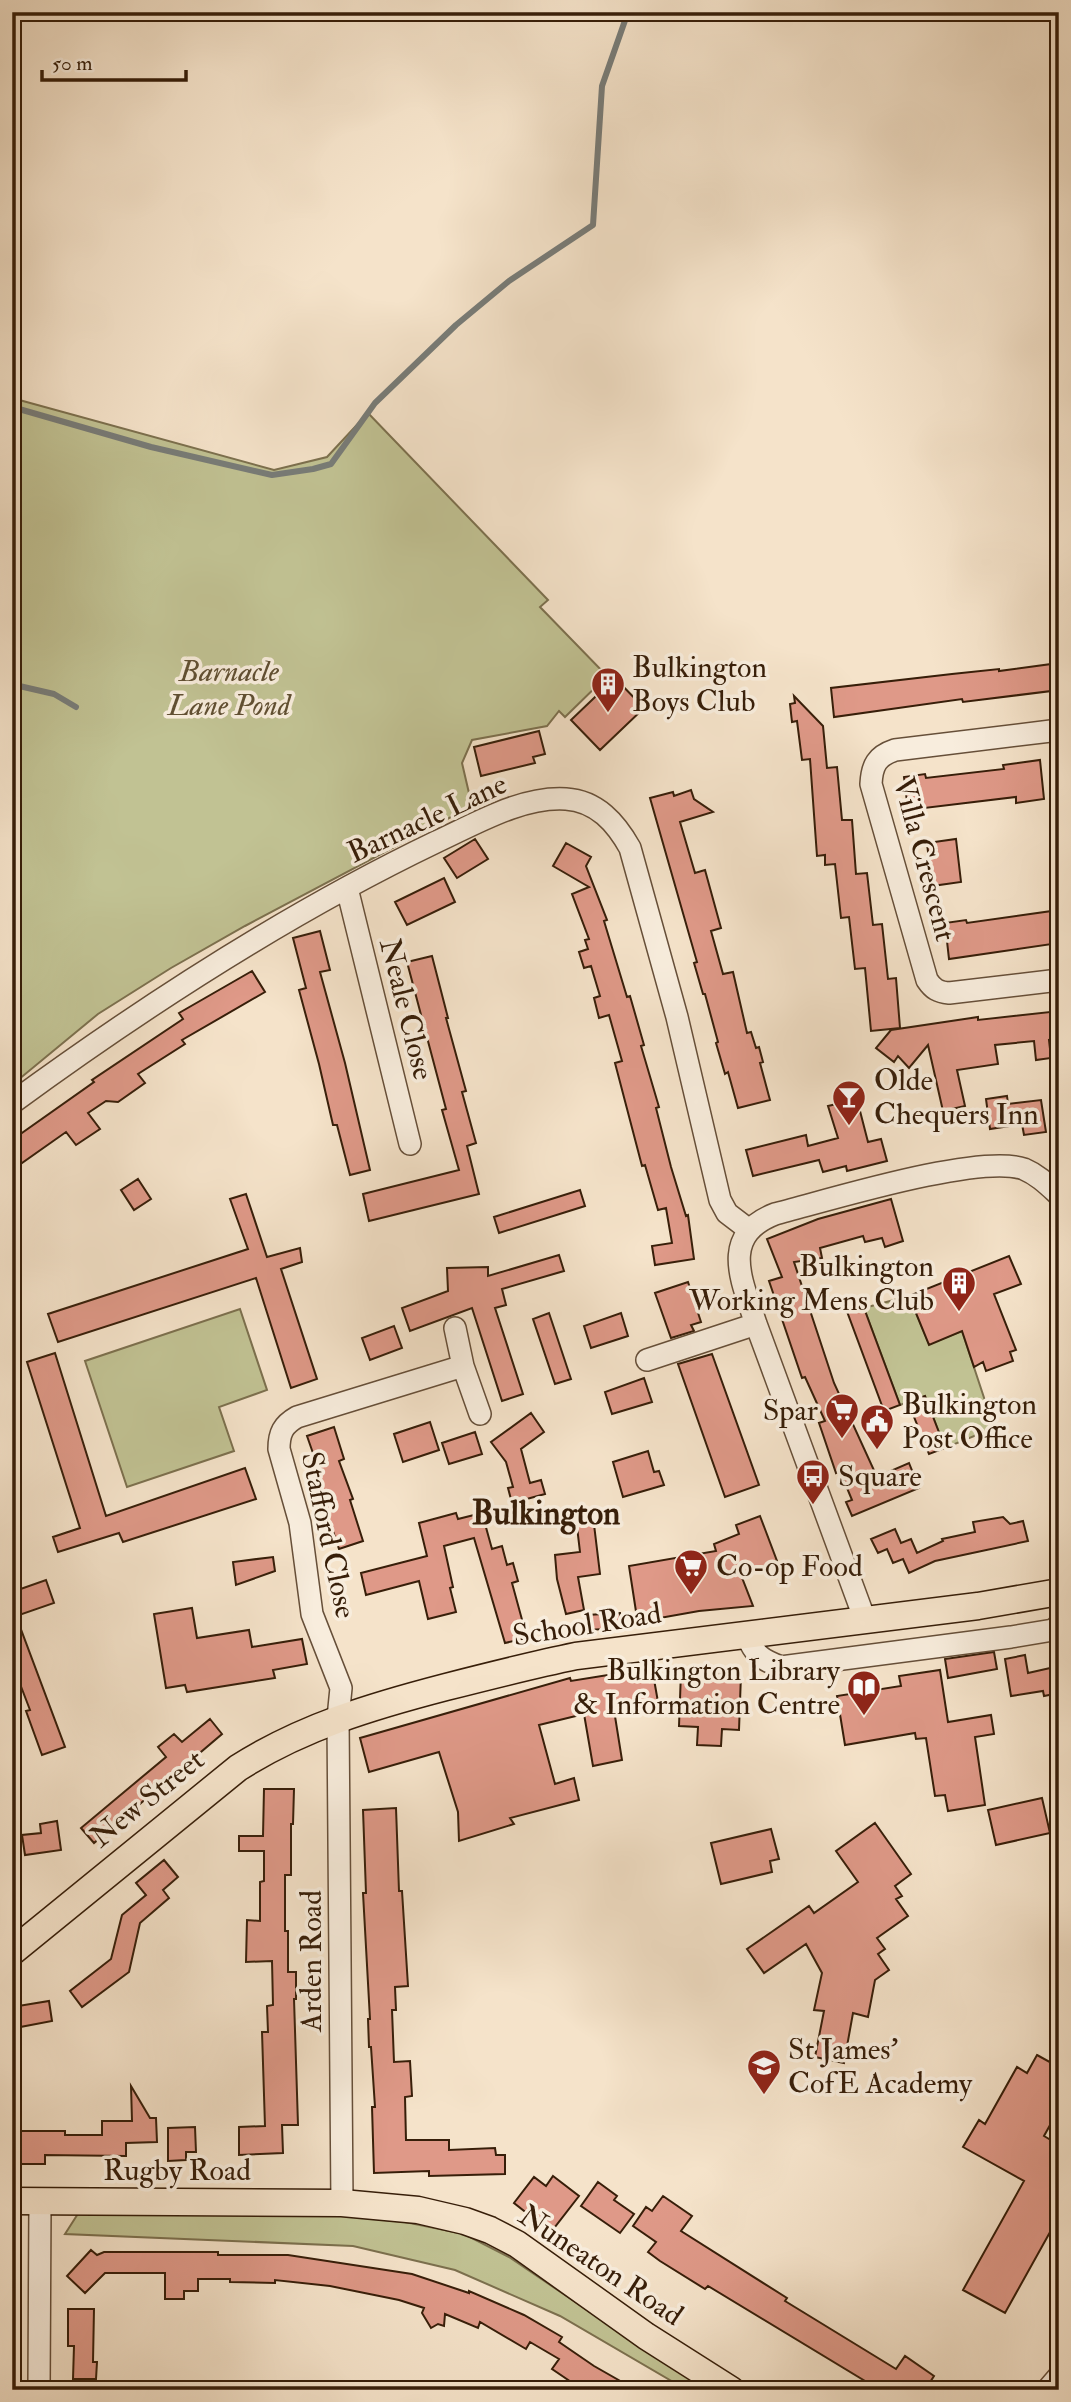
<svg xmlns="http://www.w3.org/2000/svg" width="1071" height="2402" font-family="'IM FELL Double Pica',serif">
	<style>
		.green { fill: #c1c293; stroke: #7c704e; stroke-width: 2 }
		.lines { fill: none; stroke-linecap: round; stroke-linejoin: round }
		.stream { stroke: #787c78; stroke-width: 6 }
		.building { fill: #df9988; stroke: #371e09; stroke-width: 2 }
		.minor-casing { stroke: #664f39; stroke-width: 24 }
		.major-casing { stroke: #371e09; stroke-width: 29 }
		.minor { stroke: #f8eddd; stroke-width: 21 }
		.major { stroke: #f5e3ca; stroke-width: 26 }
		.labels { text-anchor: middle; stroke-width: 7; stroke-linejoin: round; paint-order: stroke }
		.poi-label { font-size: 30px; fill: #371e09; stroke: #f8eddd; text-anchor: start }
		.park-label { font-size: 30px; font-style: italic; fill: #604f32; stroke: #f8eddd }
		.street-label { font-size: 30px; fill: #371e09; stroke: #f8eddd }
		.quarter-label { font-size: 33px; font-weight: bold; fill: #371e09; stroke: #f8eddd }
	</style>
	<rect width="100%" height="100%" fill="#f5e3ca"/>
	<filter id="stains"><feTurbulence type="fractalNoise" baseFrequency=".00286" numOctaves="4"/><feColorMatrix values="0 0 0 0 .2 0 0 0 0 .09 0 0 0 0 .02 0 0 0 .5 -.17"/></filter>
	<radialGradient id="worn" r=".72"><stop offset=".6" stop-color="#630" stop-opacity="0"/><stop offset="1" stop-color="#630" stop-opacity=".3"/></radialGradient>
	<path class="green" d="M12,398L274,470L327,457L368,413L548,600L540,607L607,676L565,717L559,711L547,726L472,740L462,763L472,806L245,926L171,968L98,1014L12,1085Z
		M909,1296L929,1344L962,1331L994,1428L945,1448L925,1396L900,1405L864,1308Z
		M240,1309L267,1390L219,1407L234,1451L127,1487L85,1361Z
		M81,2209L304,2212L405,2222L464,2234L509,2257L596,2316L713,2390H687L560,2316L455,2270L353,2246L65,2234Z"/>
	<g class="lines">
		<path class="stream" d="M12,407L151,447L272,475L313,469L331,464L375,403L456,325L509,281L593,225L602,86L628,12
			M12,686L15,685L54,694L76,707"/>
	</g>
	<path class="building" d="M1059,663V690L963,702L962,699L834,717L831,688L952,674L999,669V671Z
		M615,678L644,708L600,750L571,720Z
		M794,696L823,726L827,768L837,767L842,820H852L856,874L867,873L873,925L882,924L888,979L896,978L900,1028L871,1031L865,968L855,969L849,917L841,918L835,864L825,865V855L817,856L810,759L802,760L797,721L792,722L790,704L795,703Z
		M539,731L545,754L533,757L535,763L481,776L474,747Z
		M1040,760L1044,799L1016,803V797L908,810L904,777L925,774L926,778L1004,769L1003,765Z
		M691,790L694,799L713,812L680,822L695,873L705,870L721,928L711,931L723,974L733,972L747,1033L751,1032L756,1048L759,1047L763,1062L760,1063L770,1100L738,1108L728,1072L725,1074L716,1043L718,1042L705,994H703L694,963L697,962L650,798L673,792L674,796Z
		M475,839L488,859L457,878L444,858Z
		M956,839L961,882L932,886L927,843Z
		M566,843L591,857L586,866L607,920L604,921L627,997L630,996L644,1045L641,1046L659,1107L656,1108L671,1167L686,1216L688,1215L694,1259L655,1265L652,1246L672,1243L666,1208L658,1210L645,1165L642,1166L615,1063L622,1061L609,1015L599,1018L594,998L600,996L591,966L584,968L579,952L588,949L585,940L589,939L572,894L589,887L553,866Z
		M444,878L455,902L407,925L395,902Z
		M1059,910V943L949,959L945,923L966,920L967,923Z
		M320,931L330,970L320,972L345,1063L370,1170L350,1175L337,1125H333L319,1064L299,990L306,988L293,938Z
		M432,956L448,1018H446L466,1091L462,1092L476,1143L467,1146L479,1194L369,1221L363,1194L459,1170L442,1110L446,1109L407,962Z
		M252,971L265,992L182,1040L185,1044L138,1074L145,1083L118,1102L106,1101L88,1113L100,1129L76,1145L66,1132L12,1170V1140L94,1082L92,1080L183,1019L179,1013Z
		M1059,1011V1039L1049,1040L1051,1058L1036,1060L1034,1041L995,1045L998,1064L957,1070L965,1106L943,1111L928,1045L909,1068L898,1056L894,1062L876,1048L891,1030L978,1017V1020Z
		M1007,1096L1008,1104L1041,1100L1046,1132L1024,1135L1022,1124L990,1129L986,1099Z
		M845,1102L849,1114L860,1111L868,1142L881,1139L887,1161L847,1171L846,1166L823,1172L819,1160L753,1176L746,1150L806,1135L808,1146L838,1138L828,1106Z
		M138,1179L151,1199L134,1210L121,1190Z
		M580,1190L585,1206L499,1233L494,1217Z
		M246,1194L267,1257L300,1248L302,1262L281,1269L317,1379L291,1388L256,1278L58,1342L48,1314L248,1249L230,1199Z
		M891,1199L903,1241L885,1247L882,1238L865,1242L863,1236L820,1248L822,1258L794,1262L834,1383L877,1477L909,1463L919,1488L852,1516L846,1502L852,1500L840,1471L836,1473L819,1423L825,1421L805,1377L802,1378L769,1281L782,1277L767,1239L818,1219Z
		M559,1255L564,1271L502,1289L506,1305L495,1308L523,1394L502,1401L472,1308L410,1331L402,1308L448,1291L447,1268L488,1267V1276Z
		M1009,1256L1021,1284L994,1294L1016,1350L1010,1352L1013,1361L986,1371L983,1362L974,1367L962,1331L929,1345L909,1296Z
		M688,1282L701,1322L691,1325L694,1331L671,1338L655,1293Z
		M861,1300L900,1405L884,1411L845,1306Z
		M549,1313L571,1379L555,1384L533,1319Z
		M621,1313L628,1336L591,1348L584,1326Z
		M394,1326L402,1348L370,1360L362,1338Z
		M55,1353L106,1516L245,1468L256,1499L123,1542L119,1533L58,1552L53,1537L80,1528L27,1362Z
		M712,1354L759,1485L725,1497L678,1364Z
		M644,1378L652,1402L612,1414L605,1392Z
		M925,1396L945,1448L929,1454L908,1402Z
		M531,1413L544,1432L521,1449L530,1483L541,1480L545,1494L512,1503L508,1488L513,1487L506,1462L491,1442Z
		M430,1422L439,1450L403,1462L394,1434Z
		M334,1427L344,1459L339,1461L353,1499L350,1500L363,1541L339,1549L315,1478L321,1476L307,1436Z
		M475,1432L482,1454L449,1464L442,1443Z
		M648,1451L654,1472L659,1471L664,1485L623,1497L613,1462Z
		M592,1508L600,1574L578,1577L584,1610L566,1614L557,1579L555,1555L580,1552L575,1510Z
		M456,1513L458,1519L482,1513L492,1549L502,1546L507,1565L513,1563L518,1581L512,1583L527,1638L505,1643L474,1538L444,1546L453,1587L450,1588L456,1612L428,1619L419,1581L366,1595L361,1573L427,1556L419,1523Z
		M760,1516L777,1561L741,1575L753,1606L699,1611L643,1621L637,1618L629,1566L716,1551L714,1544L739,1534L736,1525Z
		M1003,1517L1010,1524L1023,1521L1028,1541L935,1561L909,1573L903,1559L893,1563L887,1549L878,1553L871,1539L895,1529L901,1543L911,1539L917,1553L943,1541L942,1539L975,1532L973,1522Z
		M273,1557L275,1571L236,1585L233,1562Z
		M46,1580L54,1603L16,1616L65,1747L42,1755L26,1711L30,1710L12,1663V1612L15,1615L12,1606V1592Z
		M192,1608L197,1638L249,1630L252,1647L302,1639L307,1664L273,1670L275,1678L187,1692L185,1685L166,1688L154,1614Z
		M620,1613L621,1628L588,1630L587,1615Z
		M994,1652L997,1669L948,1678L945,1659Z
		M1025,1655L1028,1673L1059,1666V1693L1044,1696L1043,1691L1011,1696L1005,1659Z
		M652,1668L658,1702L614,1710L622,1760L593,1766L584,1714L539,1725L555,1784L574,1778L579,1800L510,1818L514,1824L459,1841L458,1812L439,1752L369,1772L360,1738L570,1678L571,1681Z
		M940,1670L948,1722L991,1715L994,1734L975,1737L985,1805L948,1811L945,1795L935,1796L926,1738L916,1739L915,1733L845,1745L837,1696L901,1686L899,1676Z
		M681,1672L741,1674L739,1730L722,1729L721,1746L697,1745L698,1727L679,1726Z
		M210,1719L222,1734L94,1843L81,1828L166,1757L158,1747L174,1734L182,1742Z
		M264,1789H294L293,1824H291V1875H285V1931H288V1972H296V1999H294L298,2125H282L283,2153L239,2155V2127L265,2126L262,2032H268L267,2006L273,2005L272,1961L246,1962L247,1920L260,1921V1882L264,1881V1851H239V1836H263Z
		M1042,1798L1050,1833L996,1845L988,1810Z
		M396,1808L399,1891H402L408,1986L395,1987L396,2010H392L394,2062L410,2061L412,2096L405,2097L406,2140H449V2150L495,2148L496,2155H505V2174L429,2176V2171L374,2173L372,2107H375L371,2047H369L368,2019H370L363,1893H366L363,1810Z
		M57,1821L61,1850L25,1855L22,1835L41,1833L40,1824Z
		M875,1823L911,1874L895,1886L902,1896L896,1899L908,1916L877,1938L885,1949L878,1954L889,1970L875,1980L868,2017L853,2013L844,2063L815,2057L824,2011L814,2010L822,1973L806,1944L764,1973L747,1949L809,1906L814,1913L858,1882L836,1851Z
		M771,1829L779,1859L770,1861L772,1872L721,1884L711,1843Z
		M164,1860L178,1877L163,1890L169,1898L140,1923L129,1972L82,2007L70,1991L111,1959L122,1915L146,1895L136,1883Z
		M49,2001L52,2021L15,2028L12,2007Z
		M1037,2055L1059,2067V2109L1044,2136L1059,2145V2216L1005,2313L963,2290L1024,2181L963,2147L979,2120L985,2124L1017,2067L1027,2073Z
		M131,2086L150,2118H156L157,2142L126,2143V2156L45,2155V2164H12V2144H18V2131H65V2135H102V2121H132Z
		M195,2127L196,2152H186V2160L168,2161V2128Z
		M553,2176L579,2196L551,2232L514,2203L534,2177L546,2186Z
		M598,2182L617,2196L614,2200L634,2214L620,2233L581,2206Z
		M663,2196L692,2216L681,2231L787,2298L785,2301L896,2369L905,2356L934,2376L925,2390H880L708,2286L705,2289L660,2261L648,2252L656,2242L633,2226L646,2207L652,2211Z
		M91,2250L97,2255L104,2252H218V2255H288L412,2274L469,2293V2291L524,2315L562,2337L559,2342L594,2366L636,2390H583L552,2369L559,2359L530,2342L526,2349L480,2322L478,2328L445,2314L444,2326L438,2324L431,2328L422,2313L424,2308L399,2300L330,2286L275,2280V2283L230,2282V2279H198V2291H184V2299H165V2273H105L85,2293L67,2276Z
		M68,2309H94L93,2362H97L96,2379H73L74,2346H68Z"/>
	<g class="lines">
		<g class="minor-casing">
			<path id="minor" d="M1059,730L895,750C877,756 872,765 871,784L927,980C933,989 938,992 949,993L1059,980
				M347,888L410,1144
				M12,1103C146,1005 286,914 436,842C475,824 522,796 566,799C597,801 616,823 630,848L677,1017L720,1200L727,1213L748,1229
				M455,1328L463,1366L480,1414
				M647,1360L756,1324
				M865,1620L756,1324C742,1281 719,1236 775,1214C826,1201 980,1153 1024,1169C1038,1175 1048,1185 1059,1195
				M746,1634C755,1655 760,1659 781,1667L1011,1637L1053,1630L1059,1625
				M342,2203L338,1718L341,1688L312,1614L300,1523L279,1449C279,1433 283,1425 297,1417L463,1366
				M39,2390L40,2202
				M1047,2390L1059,2376"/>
		</g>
		<g class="major-casing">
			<path id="major" d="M12,1952L238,1768C302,1727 373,1706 446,1687C489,1676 532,1665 576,1656L978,1606L1059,1592
				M12,2201L342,2203L418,2210L465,2221L490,2230L517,2244L646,2336L731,2390"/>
		</g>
		<use href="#minor" class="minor"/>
		<use href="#major" class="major"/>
	</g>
	<defs>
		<g id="building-pin" transform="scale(1.75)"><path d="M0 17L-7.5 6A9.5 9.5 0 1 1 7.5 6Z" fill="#8f2418" stroke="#f8eddd"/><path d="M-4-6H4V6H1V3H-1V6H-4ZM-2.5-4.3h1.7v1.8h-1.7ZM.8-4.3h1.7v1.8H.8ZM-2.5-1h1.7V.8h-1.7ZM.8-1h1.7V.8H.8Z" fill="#fff"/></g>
		<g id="bar-pin" transform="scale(1.75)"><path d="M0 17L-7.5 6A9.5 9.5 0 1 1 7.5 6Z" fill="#8f2418" stroke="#f8eddd"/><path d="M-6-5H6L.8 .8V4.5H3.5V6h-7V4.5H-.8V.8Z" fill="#fff"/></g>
		<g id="supermarket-pin" transform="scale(1.75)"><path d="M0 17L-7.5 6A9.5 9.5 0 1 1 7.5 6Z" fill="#8f2418" stroke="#f8eddd"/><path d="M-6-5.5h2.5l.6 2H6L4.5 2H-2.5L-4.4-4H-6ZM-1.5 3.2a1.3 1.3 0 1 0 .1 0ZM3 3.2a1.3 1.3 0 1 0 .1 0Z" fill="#fff"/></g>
		<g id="civic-pin" transform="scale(1.75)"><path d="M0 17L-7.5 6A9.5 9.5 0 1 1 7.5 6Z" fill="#8f2418" stroke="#f8eddd"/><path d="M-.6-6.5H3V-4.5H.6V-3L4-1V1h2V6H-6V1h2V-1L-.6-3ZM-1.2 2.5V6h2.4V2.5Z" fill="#fff"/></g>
		<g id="bus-pin" transform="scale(1.75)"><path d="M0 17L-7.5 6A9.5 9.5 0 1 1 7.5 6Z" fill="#8f2418" stroke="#f8eddd"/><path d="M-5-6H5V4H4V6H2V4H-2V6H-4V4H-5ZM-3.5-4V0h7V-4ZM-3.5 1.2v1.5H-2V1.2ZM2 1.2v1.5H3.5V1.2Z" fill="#fff"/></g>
		<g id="library-pin" transform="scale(1.75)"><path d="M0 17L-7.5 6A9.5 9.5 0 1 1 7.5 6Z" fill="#8f2418" stroke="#f8eddd"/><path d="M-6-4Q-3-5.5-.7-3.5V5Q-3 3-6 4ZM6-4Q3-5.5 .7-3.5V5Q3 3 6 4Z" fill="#fff"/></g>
		<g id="school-pin" transform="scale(1.75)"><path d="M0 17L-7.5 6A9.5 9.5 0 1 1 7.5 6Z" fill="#8f2418" stroke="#f8eddd"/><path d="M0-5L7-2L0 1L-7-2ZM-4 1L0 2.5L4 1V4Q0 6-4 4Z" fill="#fff"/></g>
	</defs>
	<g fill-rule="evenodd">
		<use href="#building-pin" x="608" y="684"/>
		<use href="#bar-pin" x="849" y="1097"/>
		<use href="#building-pin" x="959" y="1283"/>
		<use href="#supermarket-pin" x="842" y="1410"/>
		<use href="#civic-pin" x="877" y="1421"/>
		<use href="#bus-pin" x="813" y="1476"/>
		<use href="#supermarket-pin" x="691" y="1566"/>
		<use href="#library-pin" x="864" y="1687"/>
		<use href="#school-pin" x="764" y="2066"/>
	</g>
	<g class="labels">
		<g class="poi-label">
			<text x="632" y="677">Bulkington<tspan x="632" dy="34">Boys Club</tspan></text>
			<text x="874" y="1090">Olde<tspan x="874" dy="34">Chequers Inn</tspan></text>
			<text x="934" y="1276" text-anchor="end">Bulkington<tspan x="934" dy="34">Working Mens Club</tspan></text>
			<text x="902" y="1414">Bulkington<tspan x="902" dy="34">Post Office</tspan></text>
			<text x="818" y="1420" text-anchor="end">Spar</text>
			<text x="838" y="1486">Square</text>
			<text x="716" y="1576">Co-op Food</text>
			<text x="840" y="1680" text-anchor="end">Bulkington Library<tspan x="840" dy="34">&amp; Information Centre</tspan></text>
			<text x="788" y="2059">St James'<tspan x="788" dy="34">CofE Academy</tspan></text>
		</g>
		<g class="park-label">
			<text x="229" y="681">Barnacle<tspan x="229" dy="34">Lane Pond</tspan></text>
		</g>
		<g class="street-label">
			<text transform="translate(427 818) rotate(-25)" y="10">Barnacle Lane</text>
			<text transform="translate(925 859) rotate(75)" y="10">Villa Crescent</text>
			<text transform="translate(407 1009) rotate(76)" y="10">Neale Close</text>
			<text transform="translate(329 1535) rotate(78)" y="10">Stafford Close</text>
			<text transform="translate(587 1624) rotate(-9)" y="10">School Road</text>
			<text transform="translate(147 1798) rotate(-39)" y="10">New Street</text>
			<text transform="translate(311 1961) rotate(-90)" y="10">Arden Road</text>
			<text x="177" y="2180">Rugby Road</text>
			<text transform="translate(601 2265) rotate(34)" y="10">Nuneaton Road</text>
		</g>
		<g class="quarter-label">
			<text x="546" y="1524">Bulkington</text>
		</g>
	</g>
	<rect width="1071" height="2402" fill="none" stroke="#f5e3ca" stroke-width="42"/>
	<rect x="14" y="14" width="1043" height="2374" fill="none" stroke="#371e09" stroke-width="3.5"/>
	<rect x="21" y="21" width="1029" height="2360" fill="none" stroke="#371e09" stroke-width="2"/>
	<path d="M42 70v10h144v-10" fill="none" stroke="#371e09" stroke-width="3.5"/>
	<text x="52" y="70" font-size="21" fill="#371e09" stroke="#f8eddd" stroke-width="5" paint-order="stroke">50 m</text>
	<rect width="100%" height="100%" filter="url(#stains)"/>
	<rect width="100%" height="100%" fill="url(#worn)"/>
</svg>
